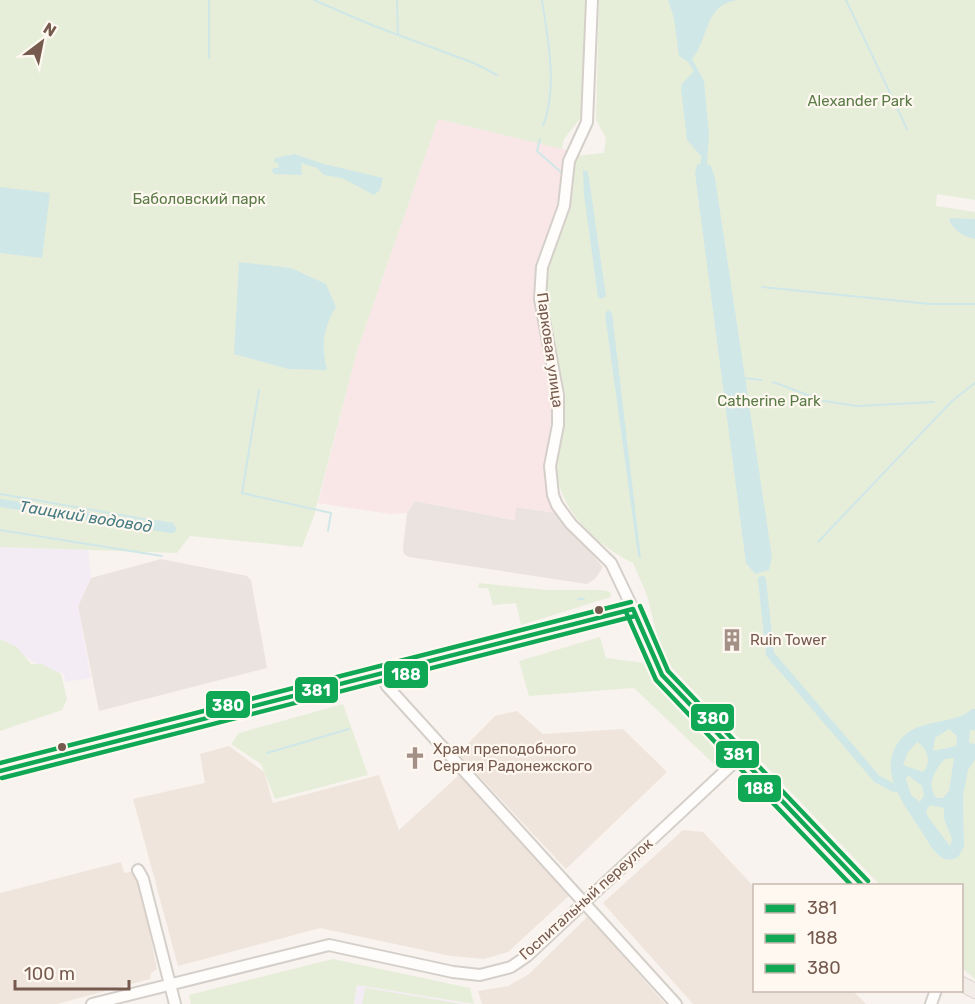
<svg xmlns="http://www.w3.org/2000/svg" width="975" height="1004" font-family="Rubik,sans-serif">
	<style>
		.residential { fill: #f0e5dc }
		.industrial { fill: #ebe3df }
		.education { fill: #f4ecf4 }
		.medical { fill: #f9e7e8 }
		.green { fill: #e6eeda }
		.water { fill: #d0e7e8; fill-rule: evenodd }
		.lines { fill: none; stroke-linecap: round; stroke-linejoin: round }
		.stream { stroke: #d0e7e8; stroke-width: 2 }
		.canal { stroke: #d0e7e8; stroke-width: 8 }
		.minor-casing { stroke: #d5cfc9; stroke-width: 14 }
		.major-casing { stroke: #d9d0cb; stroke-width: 16 }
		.minor { stroke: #fefdfc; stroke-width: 10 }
		.major { stroke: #f2ede7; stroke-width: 14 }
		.bus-1-casing { stroke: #fef8f1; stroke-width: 9 }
		.bus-2-casing { stroke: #fef8f1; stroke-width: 9 }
		.bus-3-casing { stroke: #fef8f1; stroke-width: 9 }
		.bus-1 { stroke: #10a855; stroke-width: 4.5 }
		.bus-2 { stroke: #10a855; stroke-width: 4.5 }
		.bus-3 { stroke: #10a855; stroke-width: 4.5 }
		.bus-dot { fill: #765a4e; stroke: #fef8f1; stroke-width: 2 }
		.labels { text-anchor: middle; stroke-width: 4.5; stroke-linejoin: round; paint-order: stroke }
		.park-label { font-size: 15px; fill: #5a7b46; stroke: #fef8f1 }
		.street-label { font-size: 15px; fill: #765a4e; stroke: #fef8f1 }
		.poi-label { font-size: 15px; fill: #765a4e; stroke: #fef8f1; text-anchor: start }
		.water-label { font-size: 16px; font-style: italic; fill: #457b81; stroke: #fef8f1 }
		.line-badge { stroke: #fef8f1; stroke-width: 2 }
		.badge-label { font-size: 16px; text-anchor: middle; font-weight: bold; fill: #fff }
	</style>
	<rect width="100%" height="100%" fill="#f8f3ee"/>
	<path class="residential" d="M517,711L543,734L623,729L667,772L566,869L458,754L495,716Z
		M229,746L264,772L273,803L379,775L399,830L459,775L572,893L508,952L484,959L451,956L320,928L178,966L133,799L205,783L200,754Z
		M683,830L703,832L754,887V990L853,991L866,1004H693L603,903Z
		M121,862L124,873L135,871L144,905L157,969L151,973L150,979L57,1004H0V893Z
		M588,916L665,1004H482L478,991L508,986L529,974Z"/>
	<path class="industrial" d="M415,501L514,520L516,507L556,513L603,567L595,579L587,584L409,557L404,554L403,548L407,513Z
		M161,559L247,576L251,580L267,668L99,711L78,606L91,578Z"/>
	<path class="education" d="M0,547L88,550L91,578L78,606L91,678L66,682L63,673L46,671L10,646L0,649Z
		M357,985L468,1004H354Z"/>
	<path class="medical" d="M438,119L567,150L563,194L559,212L544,247L535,286L536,308L553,396L546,479L550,501L556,513L516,507L515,520L415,501L407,513L390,514L318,503L357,351Z"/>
	<path class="green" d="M0,0H587L583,115L564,139L562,149L438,119L357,351L314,516L302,547L190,536L177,553L0,547Z
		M599,0H975V200L937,194L936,206L975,212V979L962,968V886L880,885L670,666L662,656L647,595L633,563C599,547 557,509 557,468C558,442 565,419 563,391C560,357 542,323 544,288C546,259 564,230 571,201C575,187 572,171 575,156L604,153L606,138L596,120Z
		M479,583L546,590H602L610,592L611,597L521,625L516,603L493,605L488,588H478Z
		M600,637L606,658L645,663L654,681L726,756L716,766L634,688L529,696L519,661Z
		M0,639L17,647L31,664H42L61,674L67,699L62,710L0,731Z
		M343,704L368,775L275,799L261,764L231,744L239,733Z
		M333,959L470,988L474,1004L357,985L354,1004H191L189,995Z
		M365,988L461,1004H362Z"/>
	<path class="water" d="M668,0H737C704,5 709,39 692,59L704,81L709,135L707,164L711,166L715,178L772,557L769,570L755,574L746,563L695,173L697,165L701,163V156L687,140L681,89L682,84L694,71L688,62L679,56L674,18Z
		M295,154L324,164L383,178L380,190L374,195L342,178L324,175L317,168L301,163L302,175L274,174L271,169L279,167L278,163L274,162L275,158Z
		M583,170L588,172L606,296L602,299L598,297L584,195Z
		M0,187L50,193L42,258L0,253Z
		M949,218L975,219V239C964,237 951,229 949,218Z
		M239,262L291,268L326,284L336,307C323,328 321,346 327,370L288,369L234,354Z
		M608,310L612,313L641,559L638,556L605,314Z
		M972,709H975V730H970L969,743L975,744V759L968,770L963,796L964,847L958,857C953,860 947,861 941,857C933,852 927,840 922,832C905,806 874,768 902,738C919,718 956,725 972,709ZM949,729L957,736L956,746L933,751L935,738ZM917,742C928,748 932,763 923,772L903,765L908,752ZM954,758L949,791L943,798H937C925,787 935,769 945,759ZM908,775L922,786L924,795L920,802L911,795L906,779ZM930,805L944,808V819L952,839L950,846L928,817L926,811Z"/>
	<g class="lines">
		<path class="stream" d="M209,0V58
			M314,0L374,26L474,63L497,75
			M397,0L398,35
			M542,0C548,40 558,87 543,126
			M846,0L907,129
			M540,139L537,151L562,173
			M762,287L930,304H975
			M743,378L761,380
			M773,382L824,401L857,406L934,402
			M259,390L242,493L331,513L328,531
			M0,494L173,524
			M0,530L162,556
			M818,542L952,401L975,383
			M578,599H584
			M267,753L349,729"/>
		<path class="canal" d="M0,503L172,529
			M762,580L770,654L877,779L894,788"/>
		<g class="minor-casing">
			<path id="minor" d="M592,0L587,122L569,161L564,206L542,267L540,299L558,395V425L550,466L553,495L557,505L571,524L611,563L633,609
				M381,674L387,686L676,1004
				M138,870L143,879L175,1004
				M92,1004L329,945L453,972L480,975L511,967L527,956L739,758
				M931,1004L936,990"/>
		</g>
		<g class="major-casing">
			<path id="major" d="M0,771L633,609L662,675L863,886
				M962,984L975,991"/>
		</g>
		<use href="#minor" class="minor"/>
		<use href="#major" class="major"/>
		<g class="bus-1-casing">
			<path id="bus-1" d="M633,609L662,675L863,886
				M0,771L633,609"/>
		</g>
		<g class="bus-2-casing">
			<path id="bus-2" d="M626,612L656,680L852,886
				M2,778L635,616"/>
		</g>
		<g class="bus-3-casing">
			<path id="bus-3" d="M640,606L668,671L868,881
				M0,763L631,602"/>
		</g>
		<use href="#bus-1" class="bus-1"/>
		<use href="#bus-2" class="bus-2"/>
		<use href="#bus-3" class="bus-3"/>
	</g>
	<defs>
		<g id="building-bare" transform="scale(1.8)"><path d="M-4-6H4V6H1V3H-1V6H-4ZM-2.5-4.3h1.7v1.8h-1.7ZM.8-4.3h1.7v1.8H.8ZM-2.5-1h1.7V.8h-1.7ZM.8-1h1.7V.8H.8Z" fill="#a49086" stroke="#fef8f1" stroke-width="2.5" paint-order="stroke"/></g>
		<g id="church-bare" transform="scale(1.8)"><path d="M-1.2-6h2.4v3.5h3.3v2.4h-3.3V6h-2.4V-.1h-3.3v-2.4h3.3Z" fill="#a49086" stroke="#fef8f1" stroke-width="2.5" paint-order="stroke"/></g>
	</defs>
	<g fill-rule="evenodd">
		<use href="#building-bare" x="732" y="640"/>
		<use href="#church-bare" x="415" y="758"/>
	</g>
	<g class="bus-dot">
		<circle cx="599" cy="610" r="5"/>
		<circle cx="62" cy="747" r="5"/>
	</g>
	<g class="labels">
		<g class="park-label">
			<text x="860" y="106">Alexander Park</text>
			<text x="199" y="204">Баболовский парк</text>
			<text x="769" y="406">Catherine Park</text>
		</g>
		<g class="street-label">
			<text transform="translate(550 350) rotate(82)" y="5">Парковая улица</text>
			<text transform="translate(586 899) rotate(-42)" y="5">Госпитальный переулок</text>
		</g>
		<g class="poi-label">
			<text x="750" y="645">Ruin Tower</text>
			<text x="433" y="754">Храм преподобного<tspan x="433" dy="17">Сергия Радонежского</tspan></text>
		</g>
		<g class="water-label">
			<text transform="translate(86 516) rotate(9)" y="6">Таицкий водовод</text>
		</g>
	</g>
	<g class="line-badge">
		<rect x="383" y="660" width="46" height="29" rx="6" fill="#10a855"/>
		<rect x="294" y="676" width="45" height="28" rx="6" fill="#10a855"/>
		<rect x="205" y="690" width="46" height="29" rx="6" fill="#10a855"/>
		<rect x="690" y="703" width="45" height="29" rx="6" fill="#10a855"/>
		<rect x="715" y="740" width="45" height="29" rx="6" fill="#10a855"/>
		<rect x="737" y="774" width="45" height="29" rx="6" fill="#10a855"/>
	</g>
	<g class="badge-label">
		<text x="406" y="680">188</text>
		<text x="316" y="696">381</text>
		<text x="228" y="711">380</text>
		<text x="713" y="724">380</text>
		<text x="738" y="760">381</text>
		<text x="759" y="794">188</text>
	</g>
	<rect x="753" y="884" width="210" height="108" fill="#fef8f1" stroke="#c8b9b0" stroke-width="1.5"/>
	<rect x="765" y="904" width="30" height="9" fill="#10a855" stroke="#c8b9b0" stroke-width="1.5"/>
	<text x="807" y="914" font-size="18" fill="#765a4e">381</text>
	<rect x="765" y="934" width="30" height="9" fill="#10a855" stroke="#c8b9b0" stroke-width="1.5"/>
	<text x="807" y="944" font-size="18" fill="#765a4e">188</text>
	<rect x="765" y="964" width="30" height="9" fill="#10a855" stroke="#c8b9b0" stroke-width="1.5"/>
	<text x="807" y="974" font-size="18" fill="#765a4e">380</text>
	<g transform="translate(42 42) rotate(32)" stroke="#fef8f1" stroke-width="4.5" paint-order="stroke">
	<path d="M0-4.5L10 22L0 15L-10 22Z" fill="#765a4e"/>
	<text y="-9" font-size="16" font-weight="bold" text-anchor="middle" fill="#765a4e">N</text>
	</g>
	<path d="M15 980v9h114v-9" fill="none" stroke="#765a4e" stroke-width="3"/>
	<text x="24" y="980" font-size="18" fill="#765a4e" stroke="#fef8f1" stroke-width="4.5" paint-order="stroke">100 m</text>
</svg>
